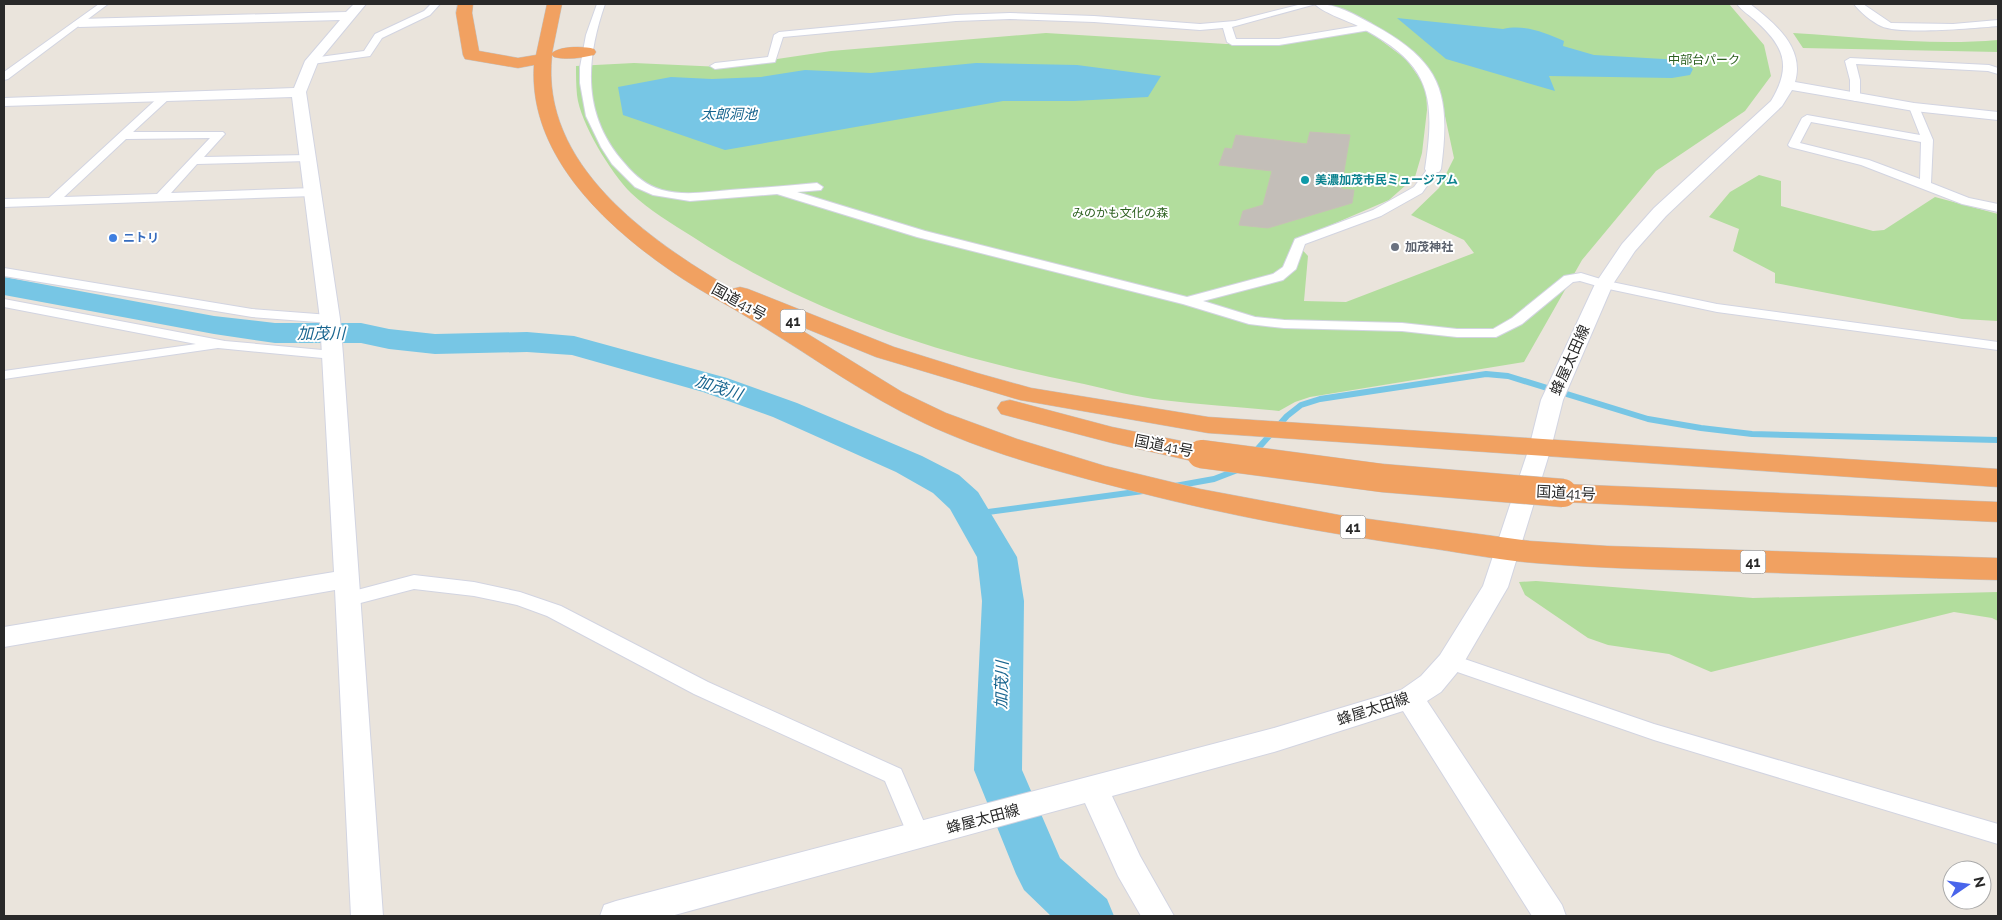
<svg xmlns="http://www.w3.org/2000/svg" width="2002" height="920" font-family="Raleway,'Noto Sans JP',sans-serif">
	<style>
		.green { fill: #b2dd9d }
		.water { fill: #77c6e5 }
		.lines { fill: none; stroke-linecap: round; stroke-linejoin: round }
		.stream { stroke: #77c6e5; stroke-width: 6 }
		.river { fill: #77c6e5; fill-rule: evenodd }
		.building { fill: #c3beb8; stroke: #c6c0b6 }
		.street-casing { stroke: #d2d4e1; stroke-width: 2 }
		.secondary-casing { stroke: #d2d4e1; stroke-width: 2 }
		.highway-casing { stroke: #c3c3c3; stroke-width: 1 }
		.street { fill: #fff; fill-rule: evenodd }
		.secondary { fill: #fff; fill-rule: evenodd }
		.highway { fill: #f1a161; fill-rule: evenodd }
		.highway-bridge-casing { stroke: #c3c3c3; stroke-width: 29; stroke-linecap: butt }
		.highway-bridge { stroke: #f1a161; stroke-width: 28 }
		.culture-dot { fill: #0f9aa8; stroke: #fff; stroke-width: 2 }
		.shop-dot { fill: #3f7fe0; stroke: #fff; stroke-width: 2 }
		.worship-dot { fill: #6b7280; stroke: #fff; stroke-width: 2 }
		.labels { text-anchor: middle; stroke-width: 4; stroke-linejoin: round; paint-order: stroke }
		.far-park-label { font-size: 12px; fill: #2c601f; stroke: #fff }
		.far-culture-label { font-size: 12px; font-weight: bold; fill: #0d838f; stroke: #fff; text-anchor: start }
		.far-shop-label { font-size: 12px; font-weight: bold; fill: #366cbe; stroke: #fff; text-anchor: start }
		.far-worship-label { font-size: 12px; font-weight: bold; fill: #5b616d; stroke: #fff; text-anchor: start }
		.far-water-label { font-size: 14px; font-style: italic; fill: #18658f; stroke: #fff }
		.shield { fill: #fff; stroke: #696969; stroke-width: 1 }
		.shield-label { font-size: 14px; font-weight: bold; fill: #292929 }
		.street-label { font-size: 15px; fill: #292929; stroke: #fff }
		.water-label { font-size: 16px; font-style: italic; fill: #18658f; stroke: #fff }
	</style>
	<rect width="100%" height="100%" fill="#eae4dc"/>
	<path class="green" d="M1328,4H1729L1764,45L1771,76L1745,111L1656,171L1582,260L1524,362L1310,397L1295,402L1279,411C1240,407 1201,405 1162,400C1136,397 1110,390 1084,384C947,357 810,314 693,237C672,224 649,210 631,193C611,173 580,123 577,95C576,85 576,75 576,66L634,63L722,67L831,51L1046,33L1226,44L1281,43L1367,30L1406,59L1426,87L1427,110L1422,153L1415,177L1389,200L1294,241L1308,256L1304,301L1346,302L1474,253L1464,240L1411,215L1439,188L1454,158L1439,88L1429,71L1406,46L1383,32Z
		M1793,33C1863,37 1928,46 1998,40V52L1803,48Z
		M1759,175L1781,181V206L1873,231L1884,230L1935,197L1998,214V321L1962,319L1775,283V273L1733,251L1739,229L1709,217L1730,192Z
		M1536,581L1753,598L1998,592V621L1992,618L1954,612L1711,672L1669,654L1608,645L1588,638L1525,595L1519,582Z"/>
	<path class="water" d="M1397,18L1503,29C1524,24 1544,32 1564,41L1563,46L1594,55L1681,60L1693,69L1690,75L1672,78L1549,76L1555,91L1446,59Z
		M976,63L1077,65L1161,76L1148,97L1074,101H1003L725,150L623,115L618,87L671,77L712,79L761,77L805,70L871,73Z"/>
	<g class="lines">
		<path class="stream" d="M1253,454L1287,416L1301,405L1320,399L1486,374L1508,376L1648,419L1701,428L1752,434L1998,440
			M1175,486L1214,479L1240,469
			M973,514L1143,491"/>
		<path class="river" d="M4,277L214,316L275,323H361L389,329L435,334L527,332L574,336L727,378L797,403L922,456L959,475L978,492L1017,557L1024,601L1022,770L1060,858L1107,899L1114,916H1051L1024,890L1016,874L974,770L982,601L977,557L950,509L933,493L896,472L773,417L703,392L572,355L527,352L435,354L389,349L361,343H275L214,334L4,295Z"/>
	</g>
	<path class="building" d="M1310,132L1350,135L1341,189L1354,190L1352,203L1268,228L1239,225L1243,211L1263,205L1272,171L1219,165L1225,148L1232,149L1236,135L1307,144Z"/>
	<g class="lines">
		<g class="street-casing">
			<path id="street" d="M99,4H108L8,79L4,80V72Z
				M431,4H440L430,15L382,38L370,56L312,64L307,61L312,58L364,51L375,34L424,11Z
				M597,4H605C585,62 582,116 625,164C635,176 647,186 662,190C684,196 707,192 730,190C759,188 788,186 817,183L823,187L821,190L797,192L925,231L1187,297L1273,274L1283,267L1295,239L1373,210L1414,187L1429,167L1433,166L1439,169L1422,193L1381,216L1305,244L1296,269L1283,280L1203,301L1255,317L1284,320L1402,323L1457,329H1493L1512,318L1564,276L1581,273L1607,281L1717,304L1998,342V350L1717,312L1604,288L1580,281L1573,282L1522,324L1496,337H1457L1402,331L1284,328L1249,324L1183,304L917,237L777,194L690,201L653,195L635,187L612,164L601,147L586,116L580,83V67L586,35Z
				M1302,4H1316L1232,27L1236,39H1279L1370,24L1375,27L1370,30L1279,45H1232L1227,42L1223,28L1200,30L1094,22L1010,19L956,21L783,37L775,62L715,69L710,66L715,63L768,57L774,35L779,32L956,15L1010,13L1094,16L1200,24L1235,21Z
				M1854,4H1863L1891,23L1953,24L1998,20V26C1976,28 1899,35 1881,26C1872,22 1859,11 1854,4Z
				M1850,58L1989,65L1998,68V74L1988,71L1856,64L1860,80V98L1855,101L1850,98V80L1845,61Z
				M166,93L170,94L171,96L170,98L133,132H223L225,134L223,136L204,157L308,155L314,158L308,161L197,164L171,193L313,188L319,192L313,196L4,207V199L49,198L162,94ZM210,138L157,194L64,197L126,139Z
				M1914,104L1919,107L1933,140L1931,183L1969,198L1998,204V212L1962,204L1861,165L1790,147L1788,145L1802,118L1807,115L1920,135L1909,107ZM1811,122L1921,142L1920,179L1869,160L1800,143Z
				M4,268L252,309L330,315L337,319L330,323L252,317L4,276Z
				M4,299L225,341L333,351L338,352L340,355L338,358L333,359L218,348L4,379V371L196,344L4,307Z
				M414,575L474,582L520,592L561,606L708,682L901,769L930,836L927,843L919,846L911,843L885,781L694,694L547,616L517,605L474,596L414,589L349,606L342,604L340,599L342,594Z
				M1450,654L1654,724L1998,824V844L1654,740L1443,667L1440,662L1443,657Z"/>
		</g>
		<g class="secondary-casing">
			<path id="secondary" d="M354,4H366L318,62L306,92L340,319L343,355L383,916H351L335,590L4,647V627L334,572L320,319L292,97L4,106V98L294,88L305,61L340,20L79,27L73,23L79,19L346,12Z
				M1315,4C1335,3 1354,14 1372,24C1442,62 1451,93 1441,169L1439,172H1427L1425,169C1437,91 1428,62 1356,25C1345,20 1322,12 1315,4Z
				M1737,4H1750C1775,23 1805,48 1795,82L1914,103L1998,112V120L1914,111L1792,90L1782,106L1666,216L1635,251L1613,284L1563,400L1551,448L1508,587L1460,669L1441,692L1427,701L1562,905L1566,916H1532L1403,711L1274,752L1112,796L1140,856L1174,916H1141L1118,876L1085,803L671,916H600L604,905L616,901L1274,728L1401,690L1421,676L1440,655L1483,586L1529,448L1541,400L1595,284L1622,244L1654,208L1771,101C1791,68 1786,48 1757,22C1751,16 1742,11 1737,4Z"/>
		</g>
		<g class="highway-casing">
			<path id="highway" d="M458,4H473L472,13L479,51L518,58L536,55L547,4H562L552,53C560,46 584,46 594,49L596,52L594,55C582,58 566,60 554,57L552,55C540,165 648,239 732,289L740,287L748,289L894,347L977,373L1031,388L1208,417L1998,469V487L1208,433L1020,400L876,357L785,320L902,392L946,413L1017,439L1105,466L1200,489L1339,515L1530,541L1607,546L1998,558V580C1916,578 1833,575 1750,572C1679,570 1607,569 1535,563C1497,560 1459,552 1421,547C1325,533 1230,516 1137,492C1067,474 989,454 924,423C862,394 806,352 747,317C726,304 704,293 683,279C612,232 528,159 534,65L518,68L465,59L463,55L456,13Z
				M1010,400L1112,427L1201,445L1211,448L1215,454L1211,460L1201,463L1112,443L1001,414L997,408L1001,402Z
				M1563,484L1998,502V522L1563,502L1553,500L1549,493L1553,486Z"/>
		</g>
		<use href="#street" class="street"/>
		<use href="#secondary" class="secondary"/>
		<use href="#highway" class="highway"/>
		<g class="highway-bridge-casing">
			<path id="highway-bridge" d="M1201,454L1382,478L1563,493"/>
		</g>
		<use href="#highway-bridge" class="highway-bridge"/>
	</g>
	<circle class="culture-dot" cx="1305" cy="180" r="5"/>
	<circle class="shop-dot" cx="113" cy="238" r="5"/>
	<circle class="worship-dot" cx="1395" cy="247" r="5"/>
	<g class="labels">
		<g class="far-park-label">
			<text x="1704" y="64">中部台パーク</text>
			<text x="1120" y="217">みのかも文化の森</text>
		</g>
		<g class="far-culture-label">
			<text x="1315" y="184">美濃加茂市民ミュージアム</text>
		</g>
		<g class="far-shop-label">
			<text x="123" y="242">ニトリ</text>
		</g>
		<g class="far-worship-label">
			<text x="1405" y="251">加茂神社</text>
		</g>
		<g class="far-water-label">
			<text x="729" y="119">太郎洞池</text>
		</g>
		<g class="shield">
			<rect x="780.5" y="309.5" width="25" height="23" rx="4"/>
			<rect x="1340.5" y="515.5" width="25" height="23" rx="4"/>
			<rect x="1740.5" y="550.5" width="25" height="23" rx="4"/>
		</g>
		<g class="shield-label">
			<text x="793" y="326">41</text>
			<text x="1353" y="532">41</text>
			<text x="1753" y="567">41</text>
		</g>
		<g class="street-label">
			<text transform="translate(739 302) rotate(29)" y="5">国道41号</text>
			<text transform="translate(1570 360) rotate(-66)" y="5">蜂屋太田線</text>
			<text transform="translate(1164 446) rotate(11)" y="5">国道41号</text>
			<text transform="translate(1566 493) rotate(3)" y="5">国道41号</text>
			<text transform="translate(1373 709) rotate(-18)" y="5">蜂屋太田線</text>
			<text transform="translate(983 819) rotate(-15)" y="5">蜂屋太田線</text>
		</g>
		<g class="water-label">
			<text x="321" y="339">加茂川</text>
			<text transform="translate(719 387) rotate(18)" y="6">加茂川</text>
			<text transform="translate(1001 685) rotate(-88)" y="6">加茂川</text>
		</g>
	</g>
	<rect width="2002" height="920" fill="none" stroke="#292929" stroke-width="10"/>
	<g transform="translate(1967 885) rotate(77)"><circle r="24" fill="#ffffff" stroke="#a9a9a9"/>
	<path d="M0-4L9 19L0 12L-9 19Z" fill="#4965eb"/>
	<text y="-8" font-size="14" font-weight="bold" text-anchor="middle" fill="#292929">N</text>
	</g>
</svg>
